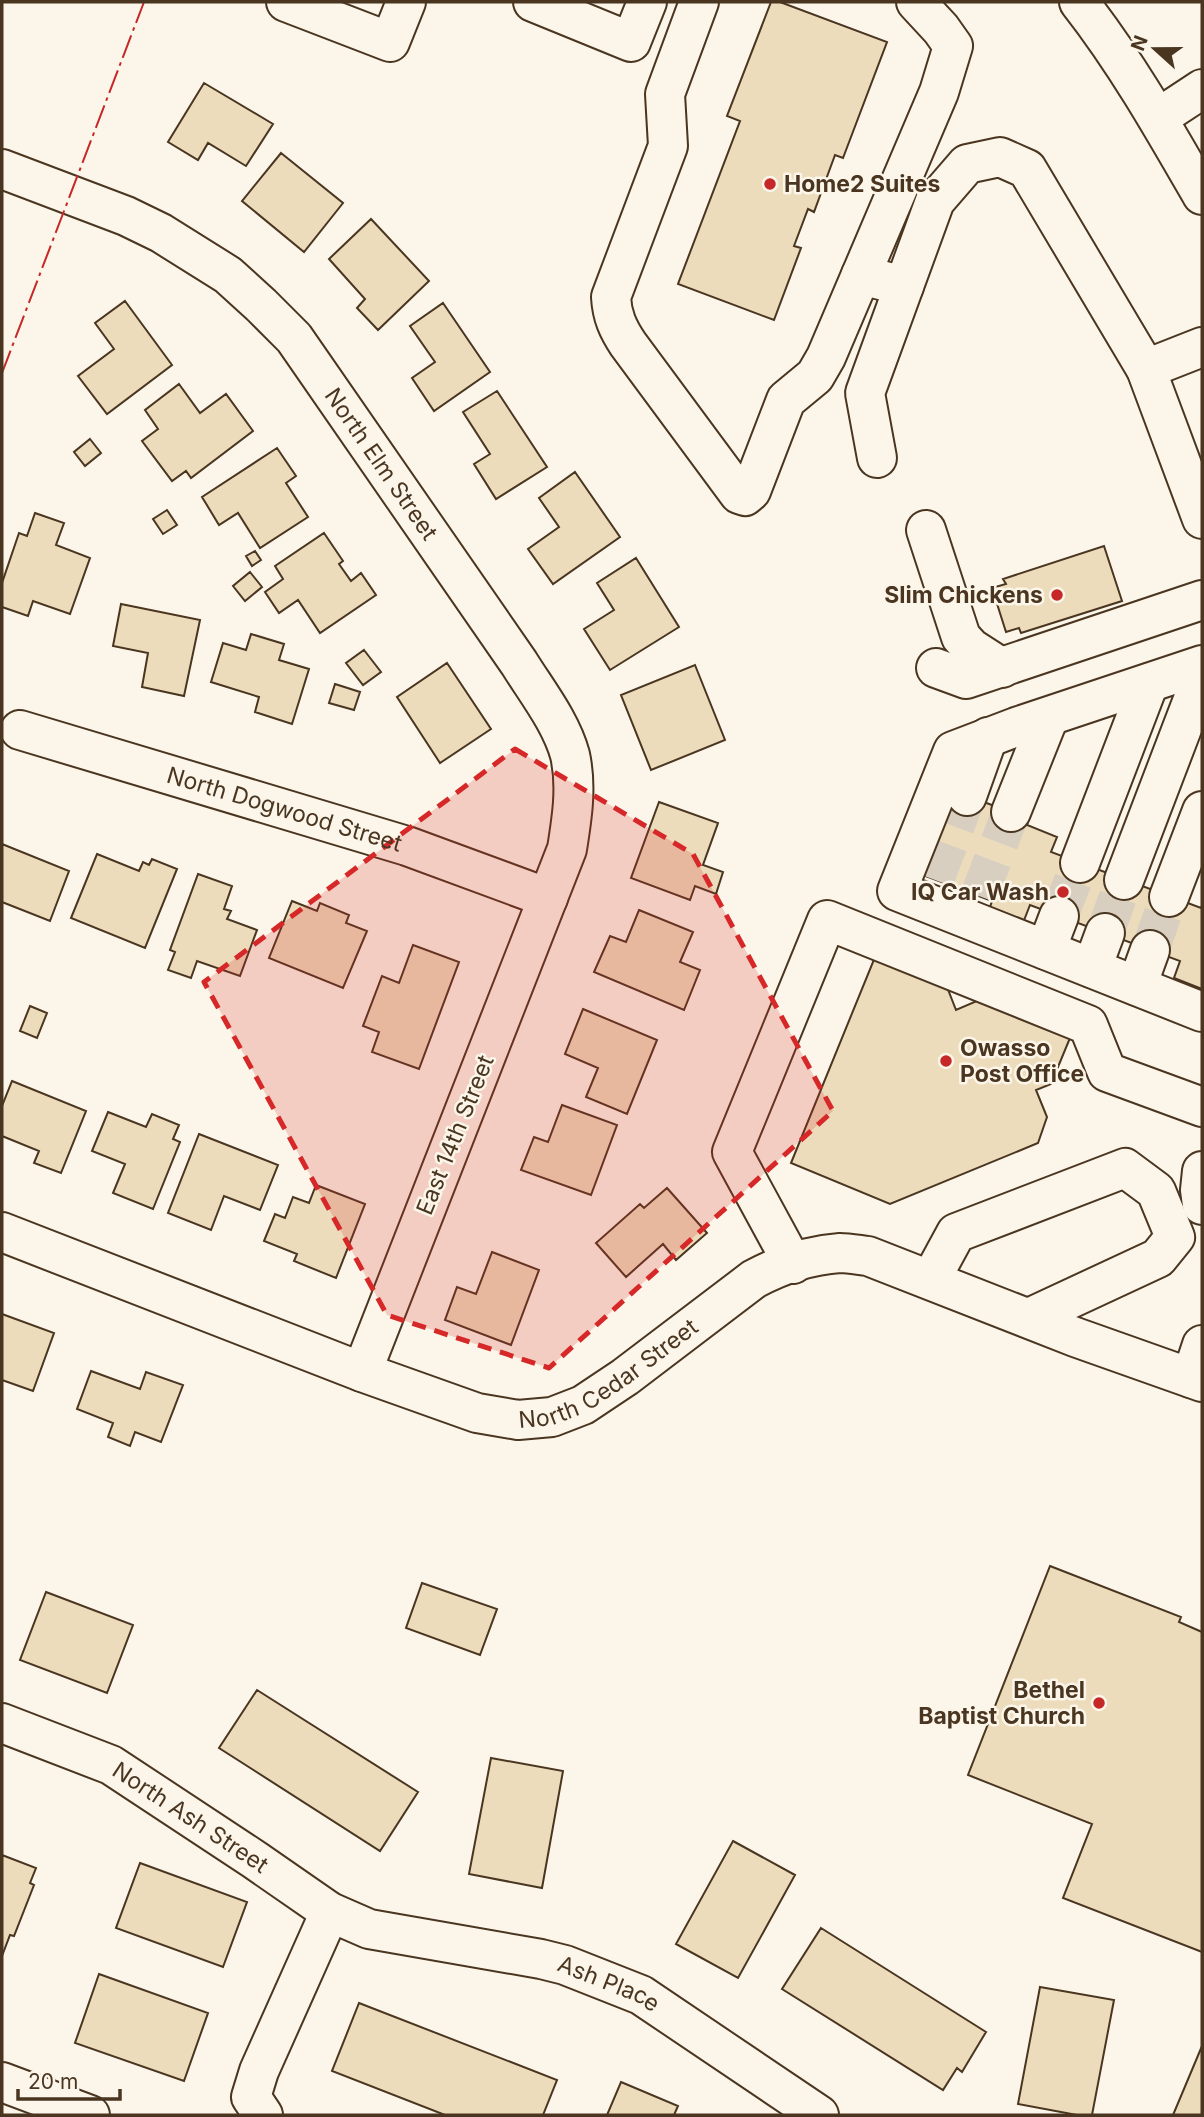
<svg xmlns="http://www.w3.org/2000/svg" width="1204" height="2117" font-family="Inter,sans-serif">
	<style>
		.building { fill: #ecdcbc; stroke: #4a3520; stroke-width: 2 }
		.lines { fill: none; stroke-linecap: round; stroke-linejoin: round }
		.minor-tunnel { stroke: #d8cfc1; stroke-width: 38; stroke-dasharray: 38 19; stroke-linecap: butt }
		.minor-casing { stroke: #4a3520; stroke-width: 42 }
		.major-casing { stroke: #4a3520; stroke-width: 42 }
		.minor { stroke: #fbf6e9; stroke-width: 38 }
		.major { stroke: #fbf6e9; stroke-width: 38 }
		.power { stroke: #c62828; stroke-width: 2; stroke-dasharray: 24 5 3.5 5; stroke-linecap: butt }
		.marked { fill: #d62828; fill-opacity: 0.2; stroke: #d62828; stroke-width: 5; stroke-dasharray: 14 9; stroke-linejoin: round }
		.poi-dot { fill: #c62828; stroke: #fbf6e9; stroke-width: 2.5 }
		.labels { text-anchor: middle; stroke-width: 5; stroke-linejoin: round; paint-order: stroke }
		.poi-label { font-size: 23px; font-weight: bold; fill: #4a3520; stroke: #fbf6e9; text-anchor: end }
		.street-label { font-size: 23px; fill: #4a3520; stroke: #fbf6e9 }
	</style>
	<rect width="100%" height="100%" fill="#fbf6e9"/>
	<path class="building" d="M771,2H780L887,42L843,158L835,155L814,212L808,209L794,246L801,248L774,320L678,284L740,121L727,116Z
		M204,83L273,124L246,166L208,143L198,160L168,142Z
		M281,153L343,203L304,252L242,201Z
		M371,219L429,281L378,330L357,308L365,299L329,259Z
		M125,301L172,365L107,414L78,376L114,349L95,323Z
		M443,303L490,372L434,411L412,378L435,362L410,326Z
		M179,384L200,413L226,394L253,431L191,478L186,471L172,481L142,441L158,429L145,410Z
		M497,391L547,467L496,499L474,464L490,454L463,412Z
		M90,439L101,453L85,466L74,452Z
		M277,448L296,476L286,483L308,517L260,548L238,513L219,525L202,497Z
		M575,472L620,537L553,584L528,549L559,527L539,498Z
		M167,510L177,525L163,534L153,519Z
		M35,513L64,523L56,545L90,558L70,614L33,601L28,616L2,607V583L19,533L27,536Z
		M324,533L343,561L339,564L351,581L361,573L376,595L320,633L298,600L279,613L265,592L283,579L275,566Z
		M1104,546L1122,601L1021,633L1019,628L1006,632L992,588L1006,584L1003,579Z
		M255,551L261,560L252,566L246,556Z
		M636,558L679,627L610,670L584,629L614,610L597,583Z
		M250,572L262,587L245,601L233,586Z
		M121,604L200,620L184,696L142,687L148,653L113,646Z
		M251,634L284,644L279,660L309,669L292,724L255,712L259,697L211,682L223,643L246,650Z
		M364,650L381,672L363,685L346,663Z
		M447,663L491,729L440,763L397,697Z
		M695,665L725,740L651,770L621,695Z
		M335,684L360,692L354,710L329,703Z
		M952,790L1029,819L1027,825L1057,837L1051,852L1201,908L1202,906V989L1174,978L1180,961L1030,905L1021,928L987,916L992,901L920,874Z
		M659,802L718,823L703,865L723,872L716,894L695,886L690,900L631,878Z
		M2,844L69,871L50,921L2,902Z
		M97,854L139,871L143,862L149,865L152,859L177,869L145,948L71,918Z
		M198,874L232,886L224,909L231,911L227,919L257,930L240,976L197,961L191,978L168,970L175,952L170,950Z
		M292,901L317,911L320,903L349,915L346,923L367,931L343,988L269,958Z
		M639,910L693,932L680,962L700,970L684,1010L594,972L610,936L626,942Z
		M413,945L459,962L419,1069L372,1052L379,1032L363,1026L382,976L399,983Z
		M875,957L947,987L956,1010L979,1000L1070,1038L1051,1084L1036,1090L1047,1117L1038,1143L890,1204L791,1163Z
		M30,1006L47,1013L37,1038L20,1031Z
		M583,1009L657,1040L627,1114L586,1097L598,1068L565,1054Z
		M12,1081L86,1111L61,1173L34,1163L39,1151L2,1136V1106Z
		M562,1105L617,1125L591,1195L521,1170L534,1137L548,1142Z
		M108,1112L146,1127L152,1114L179,1125L173,1139L180,1142L153,1209L113,1193L125,1164L92,1151Z
		M199,1134L278,1165L260,1210L224,1196L211,1230L168,1213Z
		M316,1185L365,1204L336,1278L294,1261L297,1254L264,1241L275,1214L285,1218L293,1197L309,1203Z
		M667,1188L707,1233L676,1260L663,1244L626,1277L596,1243L640,1204L644,1208Z
		M492,1252L539,1270L511,1345L445,1320L457,1287L476,1294Z
		M2,1314L54,1333L33,1391L2,1380Z
		M91,1371L140,1389L146,1372L183,1385L161,1442L135,1432L130,1446L108,1437L113,1423L77,1409Z
		M1050,1566L1181,1617L1179,1622L1202,1632V1952L1063,1898L1092,1824L968,1775Z
		M422,1583L497,1609L480,1655L406,1628Z
		M46,1592L133,1625L107,1693L20,1660Z
		M257,1690L418,1792L380,1851L219,1748Z
		M491,1758L563,1771L542,1888L469,1874Z
		M733,1841L795,1875L738,1978L676,1944Z
		M2,1855L36,1868L30,1883L34,1885L14,1936L10,1935L2,1956Z
		M140,1863L247,1902L223,1967L116,1928Z
		M821,1928L986,2032L962,2072L957,2068L943,2090L782,1989Z
		M99,1974L208,2013L184,2081L75,2043Z
		M1040,1987L1114,2000L1092,2115H1077L1018,2104Z
		M359,2003L557,2080L543,2115H445L332,2071Z
		M1202,2046V2115H1173Z
		M621,2082L678,2106L674,2115H607Z"/>
	<g class="lines">
		<path class="minor-tunnel" d="M935,880L967,796
			M979,896L1011,812
			M1059,916L1080,863
			M1105,933L1124,880
			M1150,950L1169,897"/>
		<g class="minor-casing">
			<g id="minor">
				<path d="M286,2L390,42L406,2"/>
				<path d="M533,2L631,42L647,2"/>
				<path d="M699,2L665,94L668,146L611,297C612,316 618,329 628,344L739,494L745,496L751,491L786,400L815,376L826,357L939,92L953,46L941,29L916,2"/>
				<path d="M1158,118L1202,89"/>
				<path id="s1" d="M2,169L126,216L161,233L228,275L261,305L294,338L519,663C537,692 561,722 570,755C577,786 572,818 567,849L362,1372"/>
				<path d="M861,275L904,286L935,201L967,164L1000,157L1027,169L1146,369L1202,519"/>
				<path d="M1146,369L1202,347"/>
				<path d="M877,458L865,393L904,286"/>
				<path d="M926,530L961,637L971,648L1002,668"/>
				<path d="M1202,665L1016,727L953,751L897,891L1202,1012"/>
				<path d="M936,668L966,679L1202,600"/>
				<path id="s2" d="M20,730L407,846L548,898"/>
				<path d="M967,796L988,737"/>
				<path d="M1011,812L1049,717"/>
				<path d="M1080,863L1149,683"/>
				<path d="M1124,880L1202,676"/>
				<path d="M1169,897L1202,811"/>
				<path d="M1046,950L1059,916"/>
				<path d="M1092,968L1105,933"/>
				<path d="M1137,986L1150,950"/>
				<path d="M1202,1171L1200,1190L1202,1205"/>
				<path id="s3" d="M2,1232L362,1372L477,1413L518,1420L552,1417L583,1405L625,1377L754,1279C780,1265 811,1255 840,1253C849,1253 859,1255 868,1256L1075,1337L1202,1382"/>
				<path d="M793,1264L732,1152L827,920L1088,1025L1107,1072L1202,1107"/>
				<path d="M931,1279L956,1233L1125,1168L1156,1191L1175,1237L1158,1258L1029,1318"/>
				<path d="M1191,1378L1202,1345"/>
				<path id="s4" d="M2,1723L111,1765L255,1860L330,1912L369,1929L541,1959L565,1965L641,1995L819,2115"/>
				<path d="M2,2082L90,2115"/>
				<path d="M263,2115L251,2097L259,2071L330,1912"/>
			</g>
		</g>
		<g class="major-casing">
			<path id="major" d="M1079,2C1126,62 1164,129 1202,195"/>
		</g>
		<use href="#minor" class="minor"/>
		<use href="#major" class="major"/>
		<path class="power" d="M2,373L144,2"/>
	</g>
	<path class="marked" d="M515,749L693,854L833,1111L549,1368L387,1315L204,982Z"/>
	<g class="poi-dot">
		<circle cx="770" cy="184" r="7"/>
		<circle cx="1057" cy="595" r="7"/>
		<circle cx="1063" cy="892" r="7"/>
		<circle cx="946" cy="1061" r="7"/>
		<circle cx="1099" cy="1703" r="7"/>
	</g>
	<g class="labels">
		<g class="poi-label">
			<text x="784" y="192" text-anchor="start">Home2 Suites</text>
			<text x="1043" y="603">Slim Chickens</text>
			<text x="1049" y="900">IQ Car Wash</text>
			<text x="960" y="1056" text-anchor="start">Owasso<tspan x="960" dy="26">Post Office</tspan></text>
			<text x="1085" y="1698">Bethel<tspan x="1085" dy="26">Baptist Church</tspan></text>
		</g>
		<g class="street-label">
			<text dy="8" stroke="none"><textPath href="#s1" startOffset="495">North Elm Street</textPath></text>
			<text dy="8" stroke="none"><textPath href="#s2" startOffset="276">North Dogwood Street</textPath></text>
			<text transform="translate(455 1135) rotate(-68)" y="8">East 14th Street</text>
			<text dy="8" stroke="none"><textPath href="#s3" startOffset="653">North Cedar Street</textPath></text>
			<text dy="8" stroke="none"><textPath href="#s4" startOffset="212">North Ash Street</textPath></text>
			<text dy="8" stroke="none"><textPath href="#s4" startOffset="670">Ash Place</textPath></text>
		</g>
	</g>
	<rect width="1204" height="2117" fill="none" stroke="#4a3520" stroke-width="7"/>
	<g transform="translate(1155 49) rotate(291)" stroke="#fbf6e9" stroke-width="5" paint-order="stroke">
	<path d="M0-5L12 26L0 18L-12 26Z" fill="#4a3520"/>
	<text y="-10" font-size="19" font-weight="bold" text-anchor="middle" fill="#4a3520">N</text>
	</g>
	<path d="M18 2089v10h102v-10" fill="none" stroke="#4a3520" stroke-width="3.5"/>
	<text x="28" y="2089" font-size="21" fill="#4a3520" stroke="#fbf6e9" stroke-width="5" paint-order="stroke">20 m</text>
</svg>
